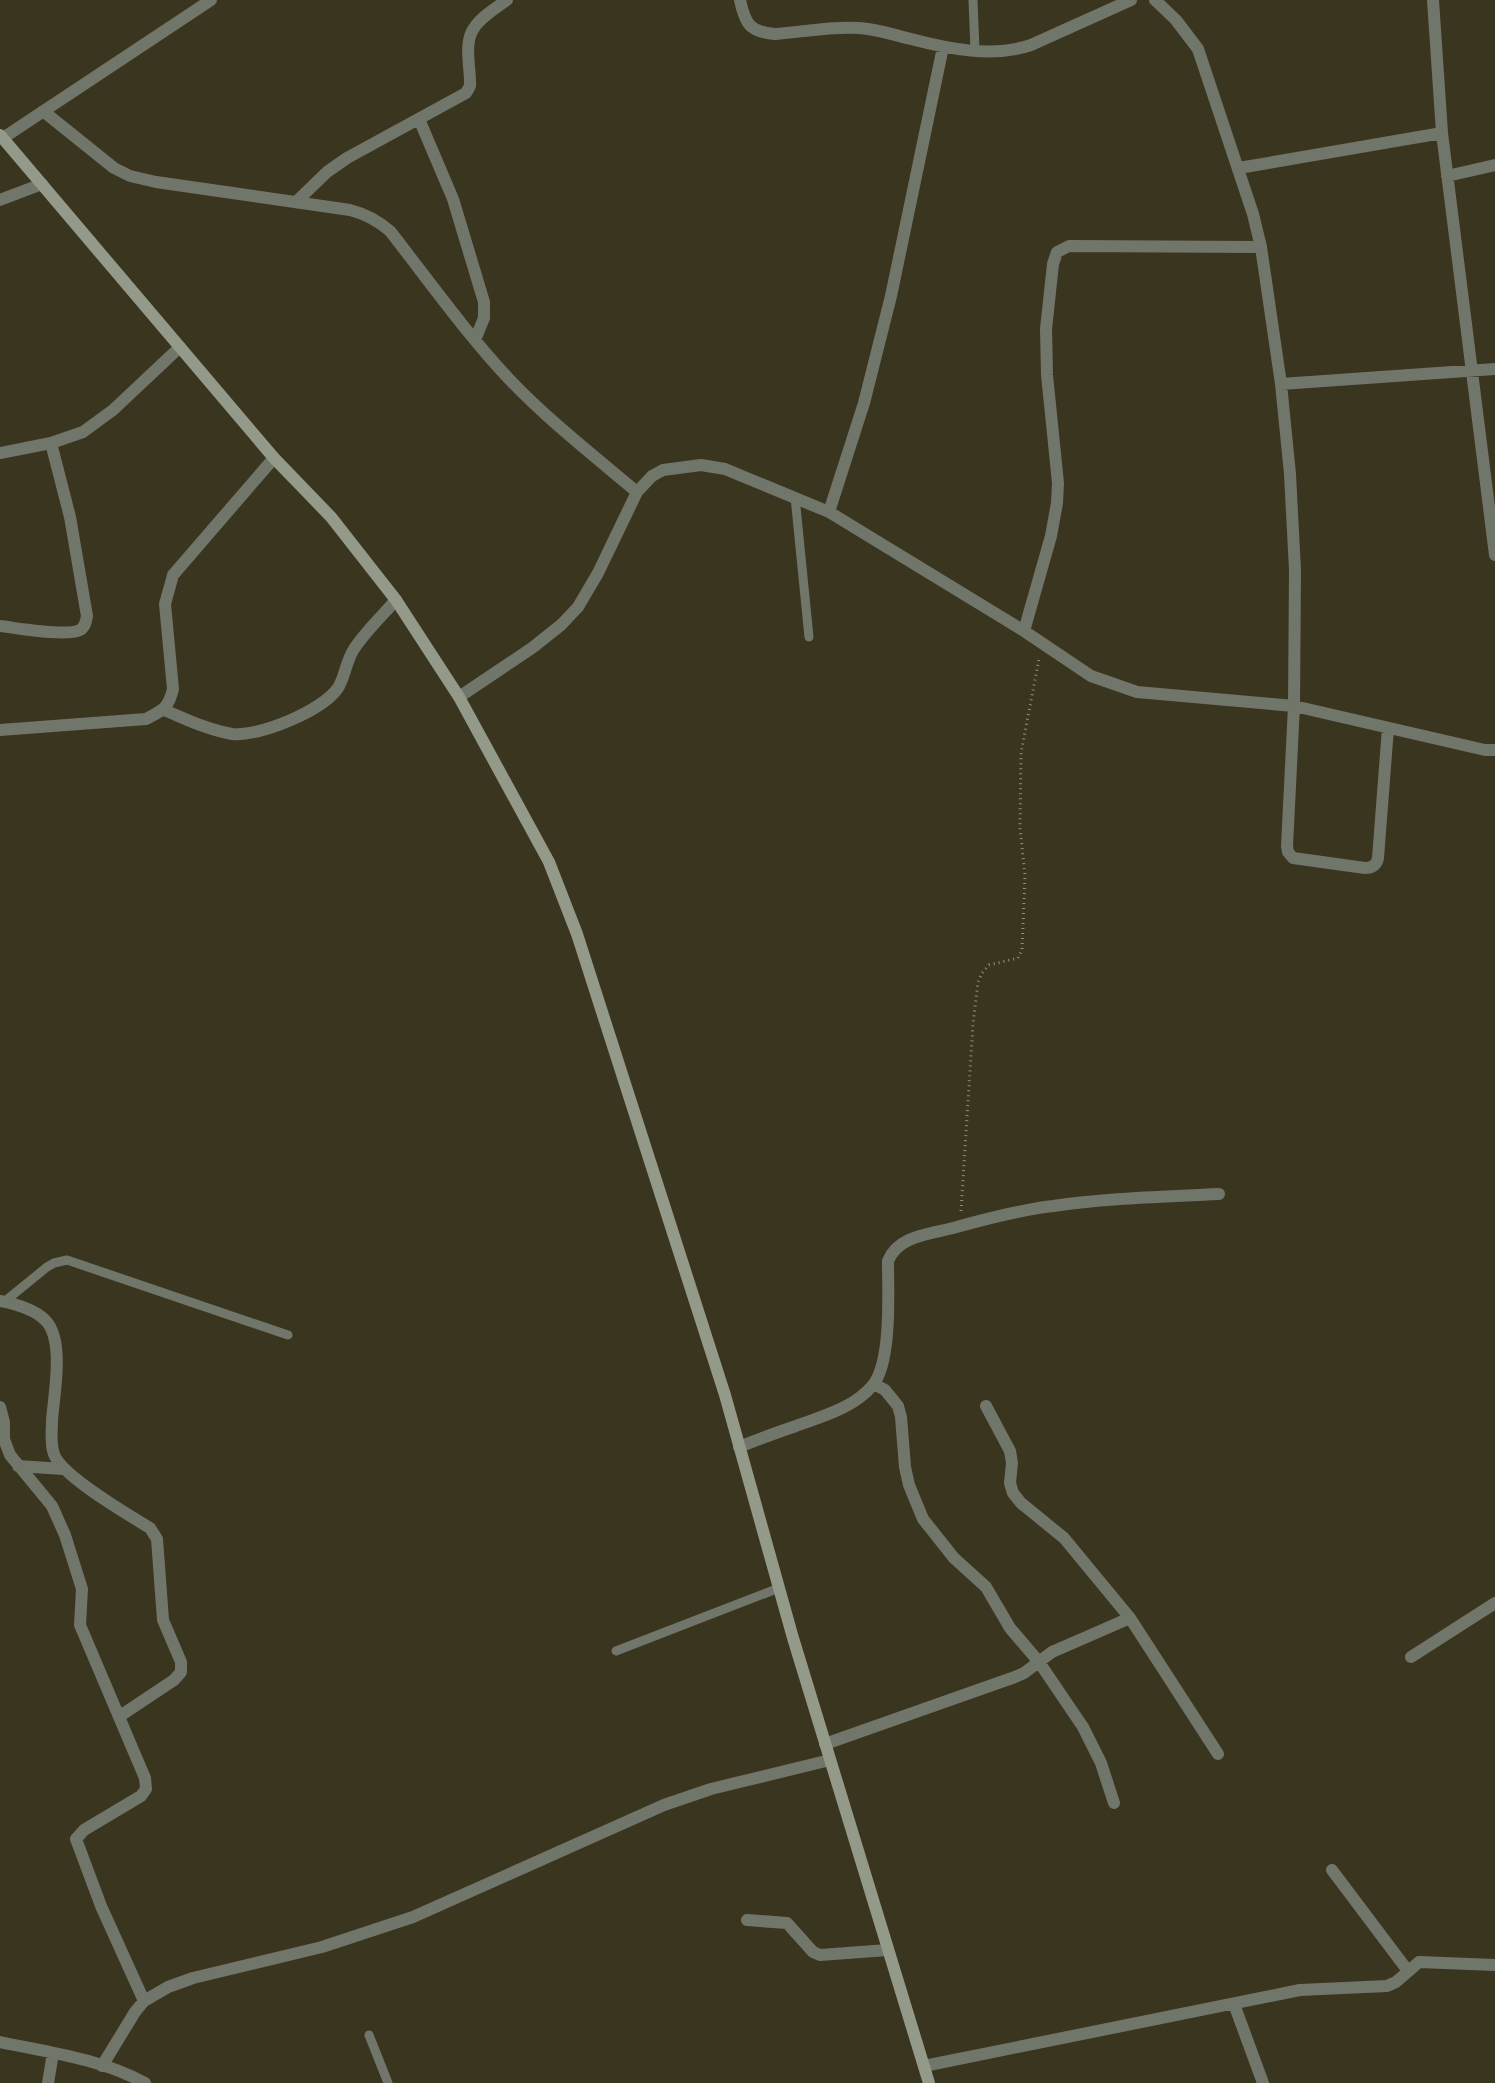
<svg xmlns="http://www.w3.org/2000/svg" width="1495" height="2083" font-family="'Fira Sans Condensed',sans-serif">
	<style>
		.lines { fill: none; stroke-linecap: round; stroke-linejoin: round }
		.path { stroke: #928e7b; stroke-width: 3; stroke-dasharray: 1 4; stroke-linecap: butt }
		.service { stroke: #71766b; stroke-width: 9 }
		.minor { stroke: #71766b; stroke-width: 12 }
		.tertiary { stroke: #71766b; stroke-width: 12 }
		.secondary { stroke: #939a89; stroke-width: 12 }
	</style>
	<rect width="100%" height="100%" fill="#3a351e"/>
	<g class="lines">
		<path class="path" d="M961,1211L973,1024L978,982L982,973L989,965L1018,958L1022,950L1025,875L1020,828L1021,753L1039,659"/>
		<path class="service" d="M973,0L975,50
			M795,497L809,637
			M4,1302L47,1267L54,1263L67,1260L288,1335
			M616,1651L779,1588
			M369,2035L388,2083"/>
		<path class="minor" d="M740,0C745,24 750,32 775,34C803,32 832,26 859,28C877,29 894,35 911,39C949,49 993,58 1031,45L1131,0
			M1155,0L1176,20L1198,49L1253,214L1261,247L1281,384L1290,474L1295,570L1294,706L1287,846L1288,852L1293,858L1365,868C1372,868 1377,865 1378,858L1388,728
			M1433,0L1442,133L1495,555
			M43,111L114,168L130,176L156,182L350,210C366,214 377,220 390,231C429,281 466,333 509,379C548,420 594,456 637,492
			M419,119L453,199L484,302V318L475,340
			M3,138L211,0
			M1239,168L1442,133
			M1447,176L1495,165
			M0,200L42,184
			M296,202L327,172L347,158L466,93L470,86C471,69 463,43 474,28C481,17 496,8 507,0
			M1281,384L1495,369
			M829,512L864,403L891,296L943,47
			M0,626C17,628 66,637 80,630C85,627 86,622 87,616L70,517L51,443
			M1024,631L1051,536L1057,503L1058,483L1047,375L1046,329L1053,264L1057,252L1069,246L1261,247
			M459,697L532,648L561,625L578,607L598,573L637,492L652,476L663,470L701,465L725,469L829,512L1024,631L1091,676L1137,692L1294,706L1485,750H1495
			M164,710C186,719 208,730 232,734C259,737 322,711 338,688C345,677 346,661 354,649C365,632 382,616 396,600
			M0,730L146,719C163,710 168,709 173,689L165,604L173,575L274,458
			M0,1301C15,1304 34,1309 45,1320C65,1339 54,1394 52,1420C52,1431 50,1444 54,1454C61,1476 129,1515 150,1528L157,1539L163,1620L181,1662V1672L174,1680L120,1716
			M874,1384L885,1390L898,1406L901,1417L905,1467L909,1485L923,1519L954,1558L986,1587L1010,1628L1039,1662L1083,1727L1101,1763L1114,1803
			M986,1406L1010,1451L1012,1463L1010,1483L1013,1493L1021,1503L1064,1538L1130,1618L1218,1754
			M0,1407L4,1422V1439L10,1455L52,1506L65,1535L82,1589L80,1625L145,1778L146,1789L141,1796L84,1830L76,1839L101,1906L144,2001
			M739,1447C757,1440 775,1433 793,1427C820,1417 853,1409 873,1385C892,1361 888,1291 888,1261C898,1236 929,1234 953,1228C985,1219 1019,1210 1053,1206C1108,1198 1164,1197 1219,1194
			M18,1466L63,1469
			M1411,1657L1495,1603
			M825,1744L1015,1677L1024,1673L1052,1652L1130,1618
			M1332,1870L1408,1971
			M747,1920L787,1923L813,1952L820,1955L888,1950
			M1234,2004L1263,2083
			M0,2042C48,2052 101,2059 145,2083
			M102,2066L135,2012L144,2001L168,1987L193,1978L322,1947L413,1917L664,1805L711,1789L830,1760
			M924,2066L1300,1990L1387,1986L1396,1982L1419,1962L1495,1965
			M48,2083L53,2053"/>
		<path class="tertiary" d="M0,453L51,443L83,432L113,410L180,347"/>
		<path class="secondary" d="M0,135L274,458L331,517L396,600L459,697L549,862L577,934L725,1395L793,1638L929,2083"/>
	</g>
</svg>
